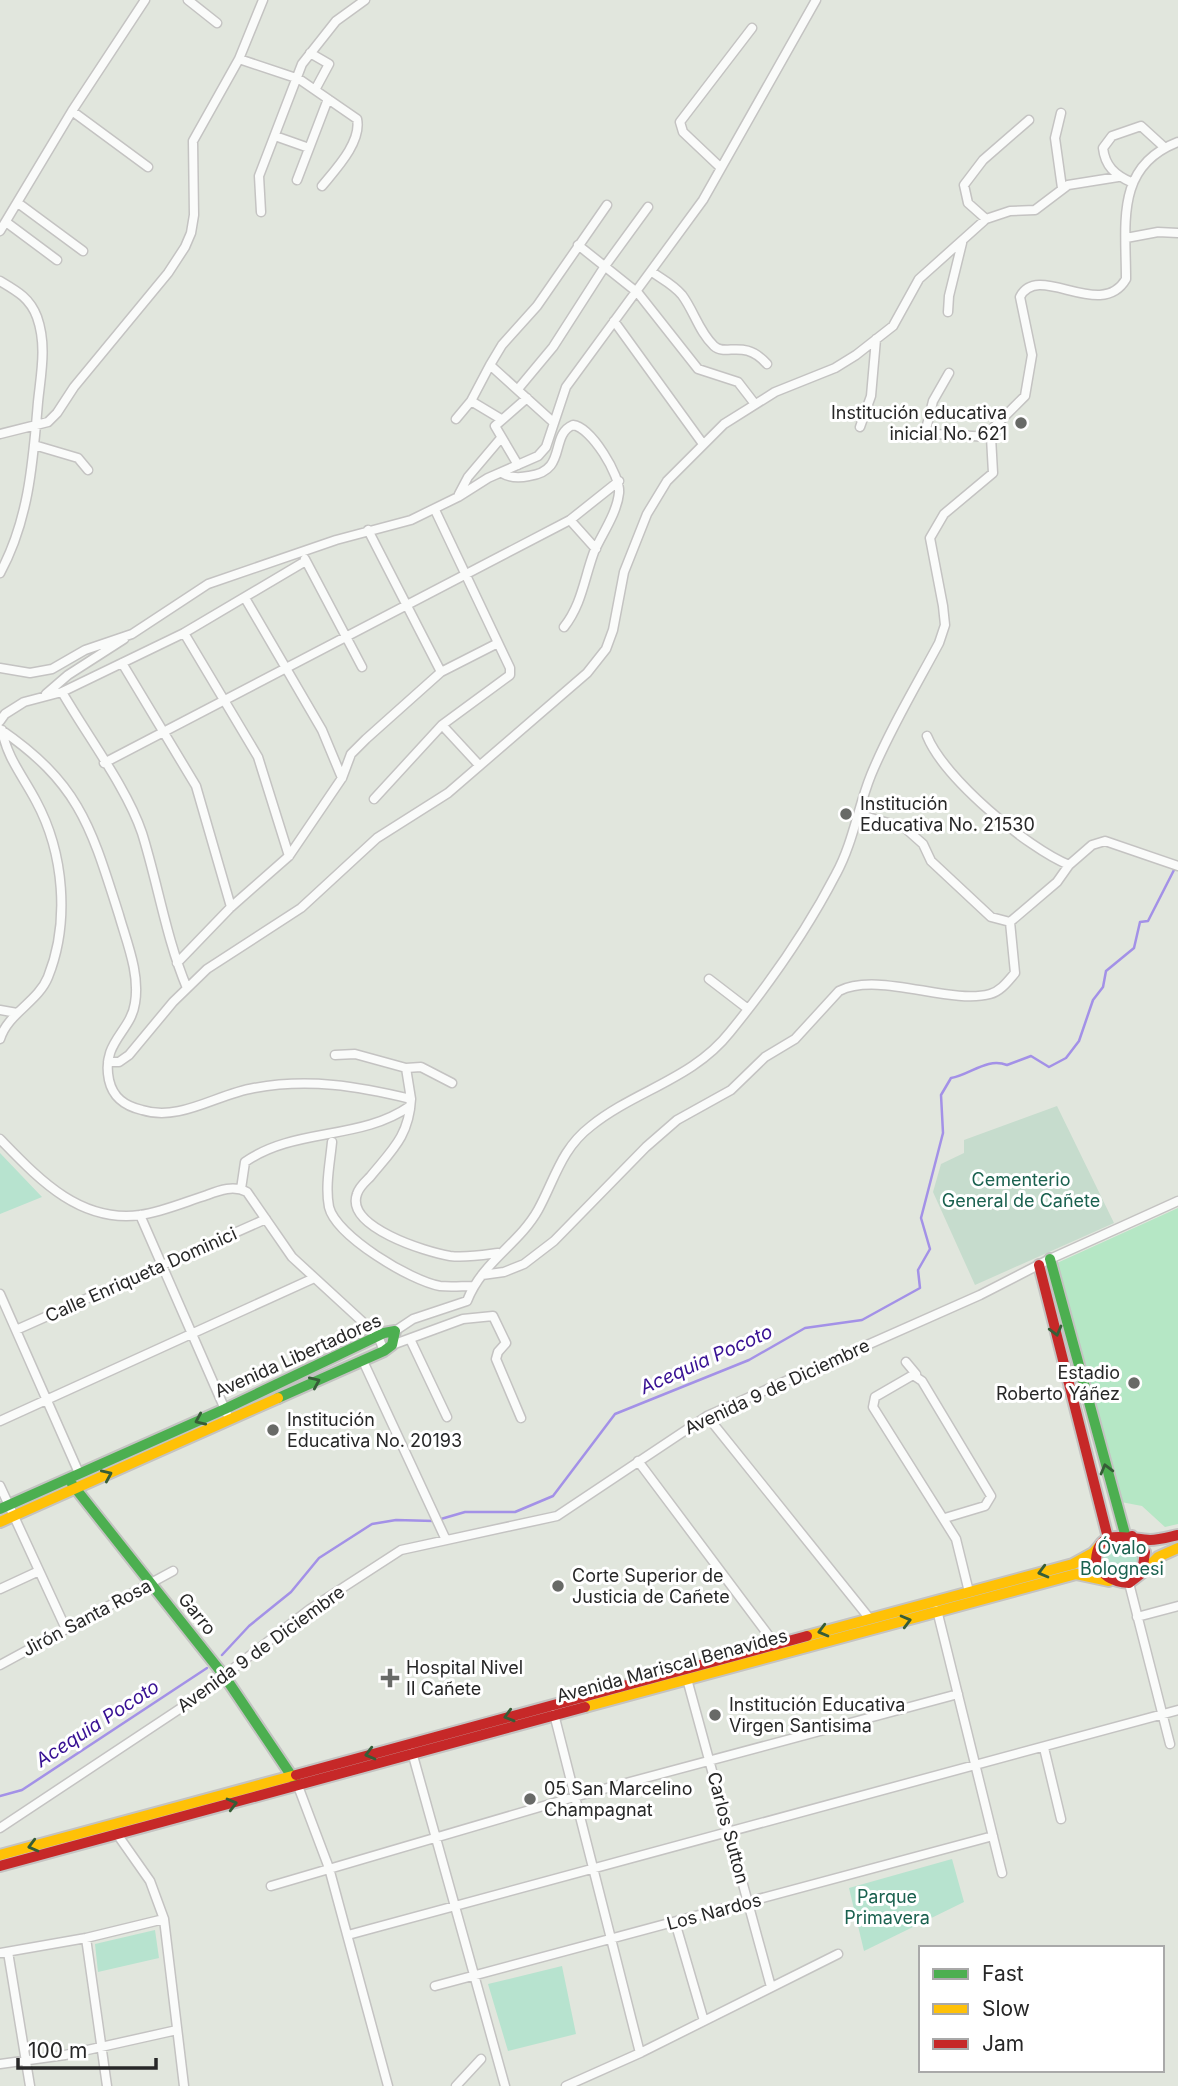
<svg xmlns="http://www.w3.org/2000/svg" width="1178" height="2086" font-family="Inter,sans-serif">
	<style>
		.green { fill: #b7e3cf }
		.cemetery { fill: #c6dccd }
		.pitch { fill: #b5e7c5 }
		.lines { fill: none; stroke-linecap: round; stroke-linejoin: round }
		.stream { stroke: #a391e7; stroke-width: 2.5 }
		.street-casing { stroke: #c4c3c2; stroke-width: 11 }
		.fast-casing { stroke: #c4c3c2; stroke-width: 14 }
		.slow-casing { stroke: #c4c3c2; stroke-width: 14 }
		.jam-casing { stroke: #c4c3c2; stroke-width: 14 }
		.street { stroke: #fafbfa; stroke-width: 8 }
		.fast { stroke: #4caf50; stroke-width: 10 }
		.slow { stroke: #ffc107; stroke-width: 10 }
		.jam { stroke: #c62828; stroke-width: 10 }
		.oneway { stroke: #365d37 }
		.poi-dot { fill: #686a67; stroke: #fff; stroke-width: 2.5 }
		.labels { text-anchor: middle; stroke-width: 6; stroke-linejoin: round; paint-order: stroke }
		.poi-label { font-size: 18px; fill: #272727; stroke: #fff; text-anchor: start }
		.park-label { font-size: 18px; fill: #1a614f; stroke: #fff }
		.street-label { font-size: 18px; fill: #272727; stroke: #fff }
		.water-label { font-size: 19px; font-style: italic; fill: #371093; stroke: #fff }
	</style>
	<rect width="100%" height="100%" fill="#e1e6dd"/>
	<path class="green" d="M0,1153L42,1197L0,1214Z
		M1103 1559a18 18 0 1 1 36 0a18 18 0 1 1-36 0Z
		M952,1859L964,1902L864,1951L849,1888Z
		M155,1930L159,1958L98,1972L95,1944Z
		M562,1966L576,2034L508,2051L488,1984Z"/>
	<path class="cemetery" d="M1057,1106L1114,1223L975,1285L933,1192L941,1164L964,1153V1140Z"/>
	<path class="pitch" d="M1178,1208V1524L1165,1527L1142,1506L1121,1502L1057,1263Z"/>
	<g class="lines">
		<path class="stream" d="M222,1655L249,1626L291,1592L319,1558L372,1524L396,1520L434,1521L465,1512H515L553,1496L615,1414L749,1360L805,1328L862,1320L920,1288L918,1270L930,1249L921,1218L943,1133L941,1095L951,1078C970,1075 987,1057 1007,1065L1031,1056L1049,1067L1066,1058L1079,1041L1093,1000L1103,987L1106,971L1134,948L1140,922L1148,921L1175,868
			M0,1796L22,1790L207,1668"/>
		<g class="street-casing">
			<path id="street" d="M188,0L217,23
				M310,53L329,64L315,90
				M239,59L299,79L357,119C362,142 335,170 322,186
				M72,111L148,167
				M1061,113L1055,138L1062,188
				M275,136L309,148
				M721,168L683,132L680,122L752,28
				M297,180L328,99
				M1131,182C1115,175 1105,166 1103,148L1112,136L1141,126L1164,147
				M18,203L83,251
				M261,212L259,176L302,64L336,21L365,0
				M986,219L968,203L964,185L983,160L1029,120
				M6,222L57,260
				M0,231L72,111L145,0
				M1126,238L1158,232L1178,233
				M578,245L638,293L698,369L738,382L755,404
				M652,272C662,279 674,285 682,295C694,311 699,332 714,346C726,357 744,338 767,364
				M0,281C17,291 30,298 37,317C47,345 41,373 38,402C33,461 29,520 0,573
				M948,312L949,296L962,243
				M614,321L703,444
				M949,373L933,401L926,429L934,434L991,437
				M518,389L553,347L605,266L648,207
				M471,401L501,419
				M456,419L471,401L490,365
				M553,422L490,365L502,345L537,306L607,205
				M860,427L871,396L876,339
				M0,434L48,422L57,413L74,387L168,273L185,247L191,233L194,215L193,141L239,59L263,0
				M34,445L78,458L88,470
				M518,465L495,426L527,398
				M502,473C510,478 519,478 529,476C568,471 549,435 573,425C591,427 621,476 619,493C617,513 602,534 594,552C584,579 582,604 564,627
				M459,494L468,477L501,438
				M570,520L596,549
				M368,530L441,672
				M305,559L362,667
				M245,598L322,730L342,778
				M184,633L258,757L289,856
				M122,663L196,786L231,907
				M0,668L30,673L52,669L85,650L132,634L208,584L336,540L411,520L458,497L488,478L538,456L546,447L566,387L703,200L816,0
				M62,692C86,734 127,788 142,833C158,884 166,938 187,988
				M46,694L68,675L124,639
				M0,721L5,714L24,702L62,692L184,633L304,562
				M442,725L479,765
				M0,729C80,784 91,827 119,915C127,943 140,974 135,1003C131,1032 101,1042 109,1080C113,1098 125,1106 142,1110C180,1122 217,1094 254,1088C309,1078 357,1086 411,1099C409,1136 392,1150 370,1177C365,1182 359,1187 357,1194C345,1227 426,1252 450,1256C466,1258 483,1255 498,1253
				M927,736C944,778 1027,848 1069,865L1092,845L1105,841L1178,866
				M104,763L570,520L619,481
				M374,799L442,725L510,675V668L435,510
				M861,815L905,828L923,844L931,861L991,917L1010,922L1057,882L1069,865
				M177,963L231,907L289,856L342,778L351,754L366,739L441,672L498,643
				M709,979L748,1009
				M0,1010L17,1013
				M0,1039C8,1013 38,1002 48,977C70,922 64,853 36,801C23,776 7,758 2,730
				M335,1055L355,1054L406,1068L411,1099
				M108,1062H119L129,1055L173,1002L207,969L301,908L377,838L448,793L587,673L606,649L613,630L624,572L647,514L667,481L724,424L775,392L835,368L856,355L893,326L919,279L986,219L1010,211L1035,210L1068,185L1118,177
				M406,1068L421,1067L452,1083
				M0,1139C38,1178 79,1223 140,1215C162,1212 185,1202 207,1195C220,1190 234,1185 247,1192L292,1257L378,1336L384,1351
				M332,1142C330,1163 325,1186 329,1207C336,1236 411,1281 440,1286C451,1287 462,1286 473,1286
				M241,1189L245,1162C295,1127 360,1141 410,1106
				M140,1215L227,1414
				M482,1275L504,1272L524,1264L554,1241L646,1147L677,1120L731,1090L765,1057L795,1039L839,991C878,971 950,1005 990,994C1001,991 1008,981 1015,973L1010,922
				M0,1294L79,1473
				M16,1330L266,1219
				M395,1331L413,1319L467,1301C482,1262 519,1244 538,1210C555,1179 561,1149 591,1126C636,1090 693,1079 730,1032C770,983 807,930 836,874C853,843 858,807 871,775C890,729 916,686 939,643L945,625L943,606L930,538L944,514L993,473L991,437L994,427L1025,396L1032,355L1020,297C1038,261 1101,322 1126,279C1126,223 1115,166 1178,142
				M410,1339L447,1417
				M392,1345L463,1319L493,1316L506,1343L498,1352L496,1359L521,1418
				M363,1361L446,1540
				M906,1362L916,1374
				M707,1416L870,1619
				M0,1421L312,1279
				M638,1461L775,1644
				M0,1486L66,1629
				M945,1518L985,1506L991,1496L922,1381L913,1375L875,1397L873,1407L956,1539L969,1592
				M1129,1583L1170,1744
				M0,1589L39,1571
				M937,1610L1002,1873
				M1137,1617L1178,1606
				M0,1665L173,1571
				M687,1679L771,1987
				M554,1714L640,2053
				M1044,1748L1061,1819
				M412,1752L505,2086
				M298,1786L329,1868L388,2086
				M0,1828L190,1702L310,1609L401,1550L557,1516L707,1416L980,1295L1050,1259L1178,1201
				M117,1834L150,1881L164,1919L184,2086
				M271,1886L574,1797L958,1694
				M675,1922L704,2021
				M348,1935L1178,1710
				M86,1938L107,2086
				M8,1952L30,2086
				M0,1953L86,1938L164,1919
				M435,1986L993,1836
				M0,2064L65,2055L177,2030
				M456,2086L481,2059
				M566,2086L640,2053L838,1954"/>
		</g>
		<g class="fast-casing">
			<path id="fast" d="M1050,1259L1125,1534
				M72,1484L225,1677L295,1781
				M0,1509L225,1409L384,1333L395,1331L392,1345L384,1351L278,1398"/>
		</g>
		<g class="slow-casing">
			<path id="slow" d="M0,1522L278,1398
				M1143,1572L1158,1557L1178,1548
				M807,1636L1073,1564L1093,1553L1103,1542
				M585,1707L1076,1574L1109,1581
				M0,1855L296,1775"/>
		</g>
		<g class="jam-casing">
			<path id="jam" d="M1039,1265L1108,1538
				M1132,1536L1145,1552L1142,1573L1129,1583C1112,1582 1101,1576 1096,1560C1098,1526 1128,1539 1150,1540C1159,1540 1169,1537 1178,1535
				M296,1775L807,1636
				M0,1866L585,1707"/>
		</g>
		<use href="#street" class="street"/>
		<use href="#fast" class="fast"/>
		<use href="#slow" class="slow"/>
		<use href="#jam" class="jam"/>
	</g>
	<defs><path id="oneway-chevron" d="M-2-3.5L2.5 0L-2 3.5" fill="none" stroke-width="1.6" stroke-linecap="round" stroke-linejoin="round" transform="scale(1.75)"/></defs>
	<g class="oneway">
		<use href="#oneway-chevron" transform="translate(1056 1331) rotate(75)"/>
		<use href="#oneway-chevron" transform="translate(315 1382) rotate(-24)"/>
		<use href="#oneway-chevron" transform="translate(200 1420) rotate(156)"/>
		<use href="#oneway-chevron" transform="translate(1106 1469) rotate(-105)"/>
		<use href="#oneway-chevron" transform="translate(107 1475) rotate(-24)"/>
		<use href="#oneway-chevron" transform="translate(1043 1572) rotate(165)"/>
		<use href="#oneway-chevron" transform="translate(906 1621) rotate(-15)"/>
		<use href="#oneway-chevron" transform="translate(823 1631) rotate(165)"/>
		<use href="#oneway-chevron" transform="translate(509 1716) rotate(164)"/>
		<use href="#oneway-chevron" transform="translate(370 1754) rotate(165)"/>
		<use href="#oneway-chevron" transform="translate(232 1804) rotate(-15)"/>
		<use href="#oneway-chevron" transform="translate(33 1846) rotate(165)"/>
	</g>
	<g class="poi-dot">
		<circle cx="1021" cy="423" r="7"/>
		<circle cx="846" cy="814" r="7"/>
		<circle cx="1134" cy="1383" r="7"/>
		<circle cx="273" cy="1430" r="7"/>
		<circle cx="558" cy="1586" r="7"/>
		<path d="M386.5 1667.5h7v7h7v7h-7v7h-7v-7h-7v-7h7z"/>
		<circle cx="715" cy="1715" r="7"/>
		<circle cx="530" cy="1799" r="7"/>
	</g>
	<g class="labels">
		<g class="poi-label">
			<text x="1007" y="419" text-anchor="end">Institución educativa<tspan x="1007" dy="21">inicial No. 621</tspan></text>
			<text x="860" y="810">Institución<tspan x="860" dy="21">Educativa No. 21530</tspan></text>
			<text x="1120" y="1379" text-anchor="end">Estadio<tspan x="1120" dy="21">Roberto Yáñez</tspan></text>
			<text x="287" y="1426">Institución<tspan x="287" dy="21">Educativa No. 20193</tspan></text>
			<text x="572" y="1582">Corte Superior de<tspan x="572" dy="21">Justicia de Cañete</tspan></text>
			<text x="406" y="1674">Hospital Nivel<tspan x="406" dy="21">II Cañete</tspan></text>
			<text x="729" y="1711">Institución Educativa<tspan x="729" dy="21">Virgen Santisima</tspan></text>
			<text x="544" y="1795">05 San Marcelino<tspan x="544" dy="21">Champagnat</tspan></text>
		</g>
		<g class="park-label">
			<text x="1021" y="1186">Cementerio<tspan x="1021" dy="21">General de Cañete</tspan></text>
			<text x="1122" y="1554">Óvalo<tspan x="1122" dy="21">Bolognesi</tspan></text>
			<text x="887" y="1903">Parque<tspan x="887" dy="21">Primavera</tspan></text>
		</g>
		<g class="street-label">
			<text transform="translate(141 1275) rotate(-24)" y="6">Calle Enriqueta Dominici</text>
			<text transform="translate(298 1356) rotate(-24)" y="6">Avenida Libertadores</text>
			<text transform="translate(777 1387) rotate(-25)" y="6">Avenida 9 de Diciembre</text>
			<text transform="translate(197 1614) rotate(51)" y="6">Garro</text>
			<text transform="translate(87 1618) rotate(-28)" y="6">Jirón Santa Rosa</text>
			<text transform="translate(261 1649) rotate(-36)" y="6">Avenida 9 de Diciembre</text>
			<text transform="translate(672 1666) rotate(-15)" y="6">Avenida Mariscal Benavides</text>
			<text transform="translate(728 1828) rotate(75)" y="6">Carlos Sutton</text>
			<text transform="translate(714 1912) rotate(-15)" y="6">Los Nardos</text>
		</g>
		<g class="water-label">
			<text transform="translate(706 1359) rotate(-24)" y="7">Acequia Pocoto</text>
			<text transform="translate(97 1723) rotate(-33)" y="7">Acequia Pocoto</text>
		</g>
	</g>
	<rect x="919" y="1946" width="245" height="126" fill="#ffffff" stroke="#a9a9a9" stroke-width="2"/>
	<rect x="933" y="1969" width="35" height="10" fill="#4caf50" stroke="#a9a9a9" stroke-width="2"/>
	<text x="982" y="1981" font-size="21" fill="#272727">Fast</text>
	<rect x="933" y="2004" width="35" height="10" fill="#ffc107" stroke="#a9a9a9" stroke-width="2"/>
	<text x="982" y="2016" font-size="21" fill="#272727">Slow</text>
	<rect x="933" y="2039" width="35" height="10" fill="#c62828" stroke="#a9a9a9" stroke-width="2"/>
	<text x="982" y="2051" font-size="21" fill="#272727">Jam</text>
	<path d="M18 2058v10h138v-10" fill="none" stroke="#272727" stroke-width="3.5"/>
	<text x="28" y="2058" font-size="21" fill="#272727" stroke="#ffffff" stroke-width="5" paint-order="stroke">100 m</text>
</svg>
